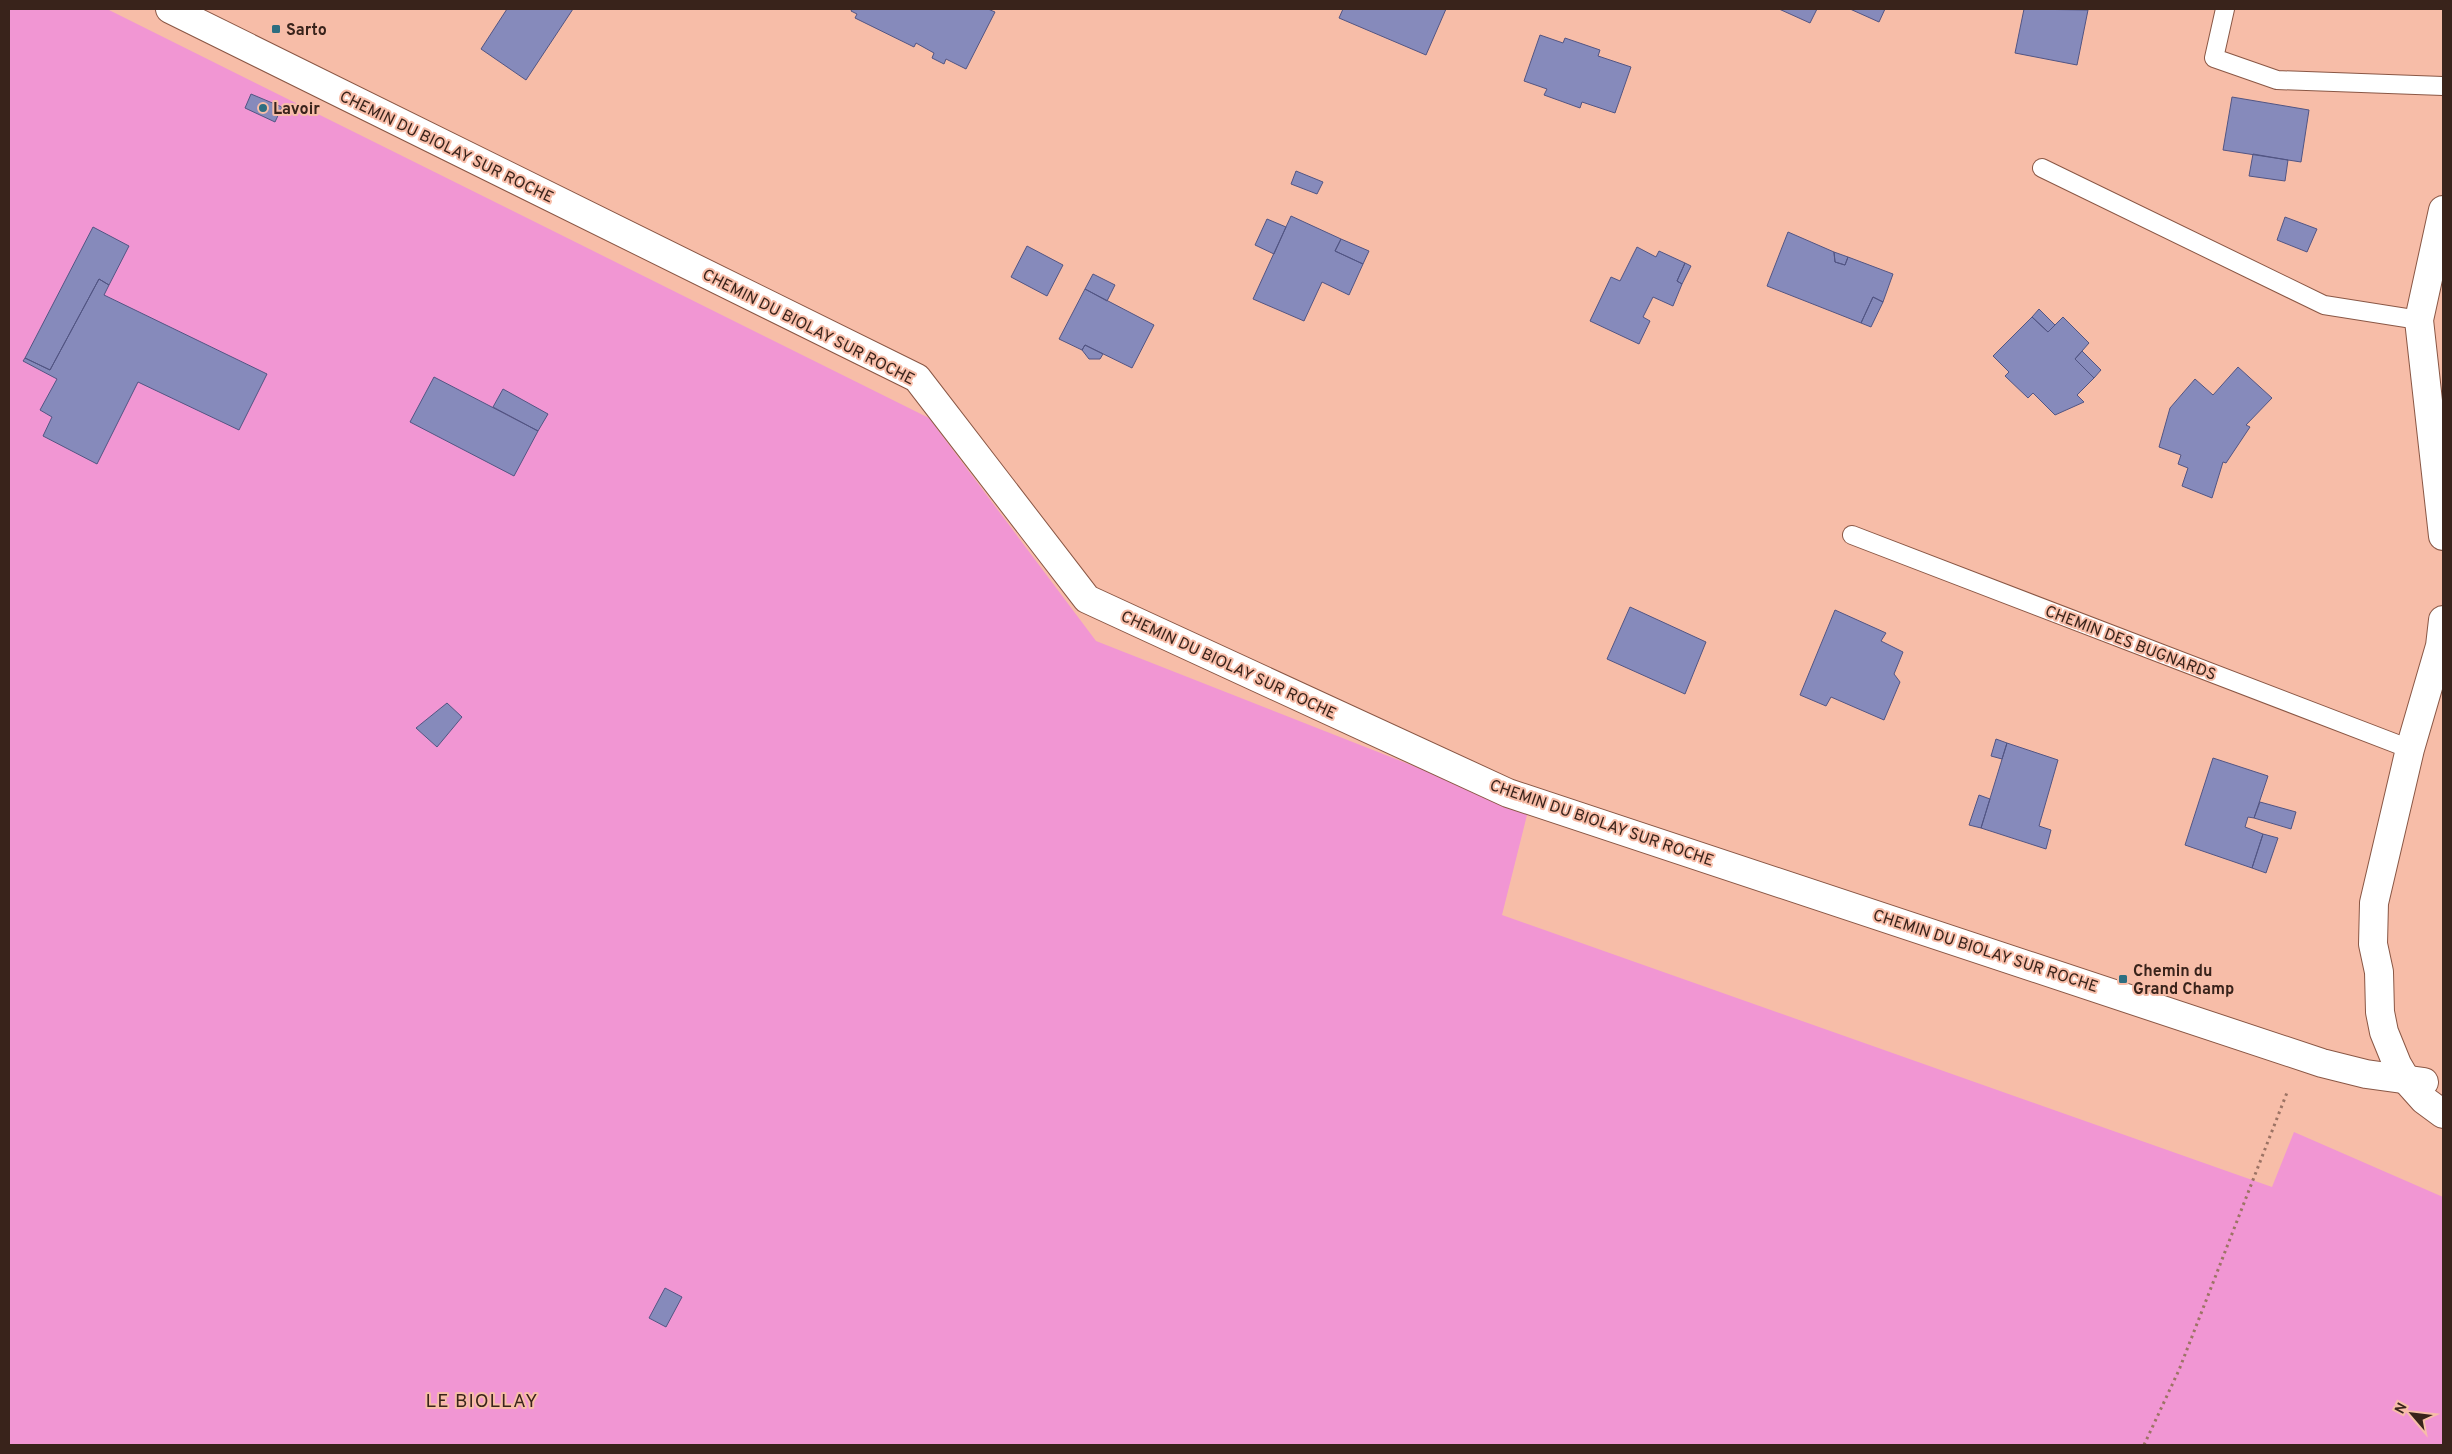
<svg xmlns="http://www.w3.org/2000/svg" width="2452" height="1454" font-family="Overpass,sans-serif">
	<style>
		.green { fill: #f196d3 }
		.building { fill: #868abb; stroke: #525583 }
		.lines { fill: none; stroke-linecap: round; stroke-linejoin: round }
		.lane-casing { stroke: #8a5745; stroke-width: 20 }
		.street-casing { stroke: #8a5745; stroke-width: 30 }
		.secondary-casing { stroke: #8a5745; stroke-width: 30 }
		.path { stroke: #9c7364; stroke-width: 3; stroke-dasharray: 2.5 4; stroke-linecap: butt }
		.lane { stroke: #fff; stroke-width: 18 }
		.street { stroke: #fff; stroke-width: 28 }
		.secondary { stroke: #fff; stroke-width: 28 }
		.poi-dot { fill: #2d6e81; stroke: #f7bda8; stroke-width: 2 }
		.labels { text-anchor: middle; stroke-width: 4; stroke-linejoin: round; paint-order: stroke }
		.poi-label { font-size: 16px; font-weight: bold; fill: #39231b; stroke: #f7bda8; text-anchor: start }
		.street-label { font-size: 16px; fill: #39231b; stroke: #f7bda8 }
		.quarter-label { font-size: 19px; letter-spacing: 1px; fill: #39231b; stroke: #f7bda8 }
	</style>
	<rect width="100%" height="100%" fill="#f7bda8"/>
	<path class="green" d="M9,9H107L929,418L1096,641L1528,811L1502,915L2272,1187L2294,1132L2443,1197V1445H9Z"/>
	<path class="building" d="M507,9H573L526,80L481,49Z
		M852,9H988L995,12L966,69L946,59L944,64L932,58L934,53L916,43L914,47L855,18L857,14L851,11Z
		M1343,9H1446L1426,55L1339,18Z
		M1779,9H1817L1810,23Z
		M1850,9H1885L1879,22Z
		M2024,9L2088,10L2077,65L2015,53Z
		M1540,35L1563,43L1565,38L1600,50L1598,56L1631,67L1615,113L1582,102L1580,108L1544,95L1547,89L1524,81Z
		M251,94L282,107L275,122L245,108Z
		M2232,97L2309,110L2301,162L2223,150Z
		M2253,154L2288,160L2285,181L2249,176Z
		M1296,171L1323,182L1317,194L1291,184Z
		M1291,216L1341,239L1335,251L1363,264L1349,295L1322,282L1304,321L1253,299Z
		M2285,217L2317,229L2307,252L2277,240Z
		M1267,219L1286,227L1274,254L1255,245Z
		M93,227L129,246L109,285L99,279L50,370L25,358Z
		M1788,232L1834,252L1835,262L1845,265L1848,257L1893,274L1883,302L1873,297L1861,323L1767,286Z
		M1341,239L1369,251L1363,264L1335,251Z
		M1027,246L1063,265L1047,296L1011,277Z
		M1637,247L1656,257L1659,251L1685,263L1677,281L1682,284L1673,306L1653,297L1643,317L1650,321L1639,344L1590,321L1611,277L1620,281Z
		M1834,252L1848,257L1845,265L1835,262Z
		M1685,263L1691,266L1682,284L1677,281Z
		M1093,274L1115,285L1107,301L1085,289Z
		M99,279L109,285L104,295L267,374L239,430L138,382L97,464L43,436L52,417L40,410L57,379L23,361L25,358L50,370Z
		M1085,289L1154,325L1132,368L1085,345L1082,350L1059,339Z
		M1873,297L1883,302L1871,327L1861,323Z
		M2039,309L2055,325L2048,332L2032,317Z
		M2032,317L2048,332L2063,317L2089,343L2075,359L2094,378L2077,395L2084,402L2055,415L2033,393L2028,398L2005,376L2009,372L1993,356Z
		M1085,345L1103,354L1100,359H1089L1082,350Z
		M2082,351L2101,370L2094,378L2075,359Z
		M2238,367L2272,398L2246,425L2250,427L2226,463L2223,462L2212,498L2182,486L2188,468L2178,464L2181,455L2159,447L2170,408L2195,379L2213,395Z
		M434,377L538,431L514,476L410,422Z
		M503,389L548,414L538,431L493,407Z
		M1630,607L1706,642L1685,694L1607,659Z
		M1835,610L1886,633L1881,641L1903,652L1894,674L1900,682L1884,720L1831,697L1826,706L1800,695Z
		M447,703L462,717L437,747L416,728Z
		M1996,739L2007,743L2002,759L1991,756Z
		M2007,743L2058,760L2039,826L2051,830L2046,849L1981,828Z
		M2213,758L2268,776L2254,818L2248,817L2245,827L2263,834L2252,868L2185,845Z
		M1979,795L1990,799L1981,828L1969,825Z
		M2260,802L2296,812L2291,829L2254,818Z
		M2263,834L2278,838L2266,873L2252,868Z
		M665,1288L682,1297L666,1327L649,1318Z"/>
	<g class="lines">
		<g class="lane-casing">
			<path id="lane" d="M2225,9L2214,58L2277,80L2443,86
				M2042,168L2324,305L2419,320
				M1852,535L2410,749"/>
		</g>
		<g class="street-casing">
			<path id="street" d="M170,9L917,378L1087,599L1508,793L2322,1063L2366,1074L2424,1082"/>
		</g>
		<g class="secondary-casing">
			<path id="secondary" d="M2443,210L2419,320L2443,536
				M2443,620L2440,646L2410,749L2374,903L2373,944L2379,972L2380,1012L2384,1032L2397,1064L2407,1081L2424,1100L2443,1114"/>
		</g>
		<path class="path" d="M2144,1445L2179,1370L2288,1090"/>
		<use href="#lane" class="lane"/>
		<use href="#street" class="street"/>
		<use href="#secondary" class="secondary"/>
	</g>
	<g class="poi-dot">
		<rect x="271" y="24" width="10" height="10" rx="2.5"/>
		<circle cx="263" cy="108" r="5"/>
		<rect x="2118" y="974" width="10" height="10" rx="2.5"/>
	</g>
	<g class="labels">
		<g class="poi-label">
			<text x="286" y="35">Sarto</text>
			<text x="273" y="114">Lavoir</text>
			<text x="2133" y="976">Chemin du<tspan x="2133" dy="18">Grand Champ</tspan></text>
		</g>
		<g class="street-label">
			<text transform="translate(447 146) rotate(26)" y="6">CHEMIN DU BIOLAY SUR ROCHE</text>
			<text transform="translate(809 326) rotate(27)" y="6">CHEMIN DU BIOLAY SUR ROCHE</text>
			<text transform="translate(2131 642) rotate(21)" y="6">CHEMIN DES BUGNARDS</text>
			<text transform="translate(1229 664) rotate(25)" y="6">CHEMIN DU BIOLAY SUR ROCHE</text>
			<text transform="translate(1602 822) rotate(19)" y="6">CHEMIN DU BIOLAY SUR ROCHE</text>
			<text transform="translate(1986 950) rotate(18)" y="6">CHEMIN DU BIOLAY SUR ROCHE</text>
		</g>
		<g class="quarter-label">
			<text x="482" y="1407">LE BIOLLAY</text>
		</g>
	</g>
	<rect width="2452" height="1454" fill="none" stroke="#39231b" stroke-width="20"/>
	<g transform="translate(2412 1414) rotate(298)" stroke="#f7bda8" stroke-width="4" paint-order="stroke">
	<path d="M0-4L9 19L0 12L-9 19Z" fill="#39231b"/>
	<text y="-8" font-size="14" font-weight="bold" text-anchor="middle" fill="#39231b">N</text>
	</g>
</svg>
